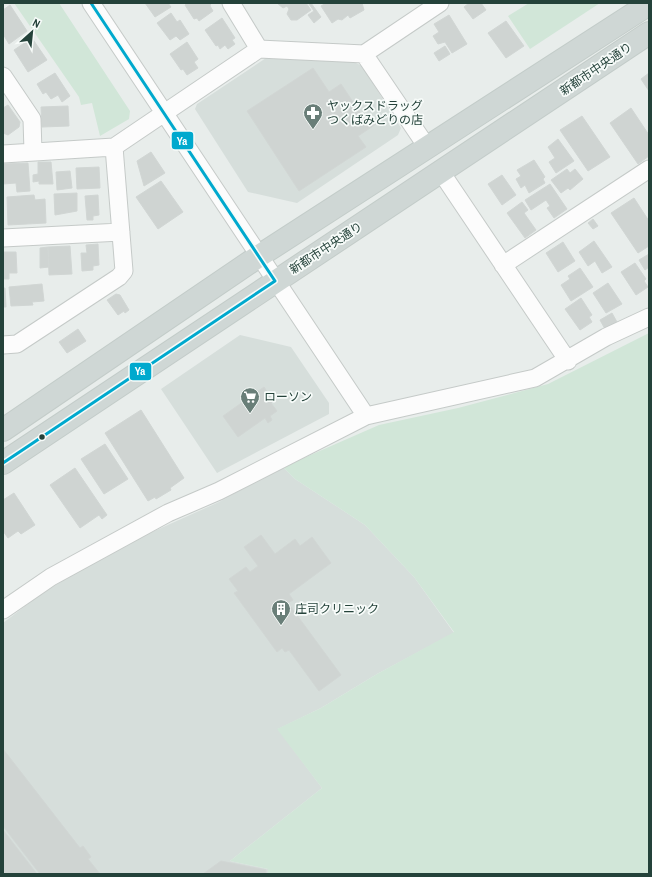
<svg xmlns="http://www.w3.org/2000/svg" width="652" height="877" font-family="'Archivo Narrow','Noto Sans JP',sans-serif">
	<style>
		.built { fill: #d6dedb }
		.green { fill: #d1e6d8 }
		.building { fill: #cfd4d2; stroke: #d1d6d4 }
		.lines { fill: none; stroke-linecap: round; stroke-linejoin: round }
		.minor-casing { stroke: #c5cac8; stroke-width: 19 }
		.major-casing { stroke: #c3ccc9; stroke-width: 24 }
		.minor { stroke: #fcfcfc; stroke-width: 17 }
		.major { stroke: #cfd7d5; stroke-width: 22 }
		.bus-1-casing { stroke: #f7fbf9; stroke-width: 6 }
		.bus-1 { stroke: #00a9ce; stroke-width: 3 }
		.bus-dot { fill: #24423a; stroke: #f7fbf9; stroke-width: 1.5 }
		.labels { text-anchor: middle; stroke-width: 3.5; stroke-linejoin: round; paint-order: stroke }
		.street-label { font-size: 12px; fill: #24423a; stroke: #f7fbf9 }
		.poi-label { font-size: 12px; fill: #24423a; stroke: #f7fbf9; text-anchor: start }
		.line-badge { stroke: #f7fbf9; stroke-width: 1.5 }
		.badge-label { font-size: 11px; text-anchor: middle; font-weight: bold; fill: #fff }
	</style>
	<rect width="100%" height="100%" fill="#e8edeb"/>
	<path class="built" d="M266,58L352,61L362,66L401,128L398,135L297,203L248,192L195,109L197,104Z
		M240,335L291,347L329,403V414L217,473L161,389Z
		M283,467L295,479L365,525L414,577L454,633L377,674L321,708L278,729L322,788L230,861L268,869V874H3V623L37,597L78,571L141,537L219,502Z"/>
	<path class="green" d="M14,3H59L130,111L129,119L100,136L92,103L81,105L79,97Z
		M529,3H600L530,49L508,16Z
		M649,333V874H268V869L230,861L322,788L277,729L321,708L377,674L454,632L414,577L365,525L295,479L283,467L379,425L458,408L548,384Z"/>
	<path class="building" d="M145,3H168L171,7L155,17Z
		M187,3H211L210,6L213,11L199,21L197,18L194,19L185,5Z
		M277,3H306L311,10L297,20H291L287,14L289,9L287,6L283,8Z
		M311,3L321,17L314,23L308,15L314,11L309,4Z
		M326,3H362L364,10L350,18L348,15L342,20L338,19L332,23L321,6Z
		M469,3H481L486,10L473,19L464,7Z
		M10,5L27,31L9,44L3,34V10Z
		M171,13L177,22L180,20L189,34L180,40L176,36L170,40L157,23Z
		M449,15L467,44L452,53L445,42L438,44L433,36L439,32L434,24Z
		M222,18L235,38L232,40L235,44L228,49L225,45L220,49L218,45L216,46L205,30Z
		M506,21L524,46L506,58L488,33Z
		M32,38L47,60L28,72L14,50Z
		M187,42L198,59L194,62L198,68L187,75L183,69L181,70L170,54Z
		M445,46L450,54L439,61L434,53Z
		M313,68L329,92L341,84L363,117L368,113L376,124L358,136L366,147L299,191L247,111Z
		M55,73L70,96L62,102L58,95L51,99L46,92L43,94L37,84Z
		M649,73V91L641,79Z
		M8,105L20,122L19,127L8,135L3,133V108Z
		M68,106L69,126L42,127L41,107Z
		M631,108L649,135V156L638,164L610,123Z
		M582,116L610,157L588,171L560,130Z
		M558,139L574,161L556,173L549,162L555,158L548,147Z
		M151,152L165,173L144,186L137,161Z
		M534,160L545,177L543,179L545,183L529,193L525,185L521,188L516,179L521,176L517,170Z
		M38,162H51L53,184H39V181L33,182V175L38,174Z
		M28,163L30,191L17,192L16,183L3,184V164Z
		M99,167L100,188L77,189L76,168Z
		M567,169L570,173L575,169L583,179L570,190L568,188L561,193L551,180Z
		M70,171L72,188L57,190L56,172Z
		M502,175L516,195L502,205L488,184Z
		M161,181L183,212L158,229L136,197Z
		M550,184L567,209L554,218L547,208L550,206L546,200L531,210L525,200Z
		M77,193V211L55,215L54,194Z
		M34,195L35,200L45,199L46,223L8,225L7,197Z
		M98,195L99,215L93,216V220H87L85,196Z
		M634,198L649,221V246L638,253L611,213Z
		M522,202L528,210L524,213L536,230L525,238L507,213Z
		M593,219L598,226L593,229L588,223Z
		M594,241L612,267L602,273L595,261L588,266L579,252Z
		M563,242L575,261L558,272L546,253Z
		M98,244L99,265L93,266V270L82,271L81,253H87L86,245Z
		M70,246L72,274L49,275L48,247Z
		M48,247L49,267L40,268V248Z
		M3,252H16L17,273H9V279H3Z
		M649,254V267L645,270L639,260Z
		M635,263L646,279L644,281L648,287L636,295L621,272Z
		M580,268L593,287L571,301L561,285L570,279L568,276Z
		M608,283L622,304L606,313L593,293Z
		M42,284L44,301L32,302L33,305L11,306L9,287Z
		M3,288H5L6,307H3Z
		M116,294L120,295L129,310L125,313L124,311L118,315L107,300Z
		M581,298L592,315L589,317L592,322L580,330L565,309Z
		M612,313L617,322L605,329L600,320Z
		M78,329L86,341L67,353L59,342Z
		M264,387L273,401L271,403L277,411L270,416L272,420L268,423L265,418L238,437L223,416Z
		M141,410L184,478L170,488L171,490L156,499L155,497L148,501L105,433Z
		M105,444L128,479L104,494L81,459Z
		M75,468L107,515L102,519L99,515L80,528L50,485Z
		M14,493L35,525L21,534L18,531L8,538L3,531V500Z
		M261,535L275,554L295,539L300,546L312,537L331,563L289,594L293,600L288,603L341,675L319,691L289,650L285,652L282,648L277,652L234,593L238,591L229,579L246,567L250,572L258,566L244,547Z
		M3,749L80,848L83,846L91,857L88,859L100,874H40L3,826Z
		M3,830L37,874H3Z
		M221,861L266,870V874H203Z"/>
	<g class="lines">
		<g class="minor-casing">
			<path id="minor" d="M91,3L366,416
				M231,3L259,49
				M364,54L440,3
				M3,76L32,119L33,152
				M3,154L114,147L259,49L364,54L427,147
				M441,172L568,361
				M3,238L121,232
				M503,265L649,169
				M3,345L17,344L119,277L124,271L114,147
				M3,610L51,577L168,513L219,491L366,416L535,378L606,337L649,317"/>
		</g>
		<g class="major-casing">
			<path id="major" d="M3,430L259,256L649,4
				M3,463L649,33"/>
		</g>
		<use href="#minor" class="minor"/>
		<use href="#major" class="major"/>
		<g class="bus-1-casing">
			<path id="bus-1" d="M3,463L275,281L91,3"/>
		</g>
		<use href="#bus-1" class="bus-1"/>
	</g>
	<defs>
		<g id="pharmacy-pin" transform="scale(1)"><path d="M0 17L-7.5 6A9.5 9.5 0 1 1 7.5 6Z" fill="#697e78" stroke="#f7fbf9"/><path d="M-2-6h4v4h4v4h-4v4h-4v-4h-4v-4h4Z" fill="#fff"/></g>
		<g id="supermarket-pin" transform="scale(1)"><path d="M0 17L-7.5 6A9.5 9.5 0 1 1 7.5 6Z" fill="#697e78" stroke="#f7fbf9"/><path d="M-6-5.5h2.5l.6 2H6L4.5 2H-2.5L-4.4-4H-6ZM-1.5 3.2a1.3 1.3 0 1 0 .1 0ZM3 3.2a1.3 1.3 0 1 0 .1 0Z" fill="#fff"/></g>
		<g id="building-pin" transform="scale(1)"><path d="M0 17L-7.5 6A9.5 9.5 0 1 1 7.5 6Z" fill="#697e78" stroke="#f7fbf9"/><path d="M-4-6H4V6H1V3H-1V6H-4ZM-2.5-4.3h1.7v1.8h-1.7ZM.8-4.3h1.7v1.8H.8ZM-2.5-1h1.7V.8h-1.7ZM.8-1h1.7V.8H.8Z" fill="#fff"/></g>
	</defs>
	<g fill-rule="evenodd">
		<use href="#pharmacy-pin" x="313" y="113"/>
		<use href="#supermarket-pin" x="250" y="397"/>
		<use href="#building-pin" x="281" y="609"/>
	</g>
	<circle class="bus-dot" cx="42" cy="437" r="3.5"/>
	<g class="labels">
		<g class="street-label">
			<text transform="translate(596 69) rotate(-34)" y="4">新都市中央通り</text>
			<text transform="translate(326 248) rotate(-33)" y="4">新都市中央通り</text>
		</g>
		<g class="poi-label">
			<text x="327" y="110">ヤックスドラッグ<tspan x="327" dy="14">つくばみどりの店</tspan></text>
			<text x="264" y="401">ローソン</text>
			<text x="295" y="613">庄司クリニック</text>
		</g>
	</g>
	<g class="line-badge">
		<rect x="171" y="131" width="23" height="19" rx="4" fill="#00a9ce"/>
		<rect x="129" y="362" width="23" height="19" rx="4" fill="#00a9ce"/>
	</g>
	<g class="badge-label">
		<text x="182" y="145">Ya</text>
		<text x="140" y="375">Ya</text>
	</g>
	<rect width="652" height="877" fill="none" stroke="#24423a" stroke-width="8"/>
	<g transform="translate(32 32) rotate(27)" stroke="#f7fbf9" stroke-width="3" paint-order="stroke">
	<path d="M0-3L7 15L0 10L-7 15Z" fill="#24423a"/>
	<text y="-6" font-size="11" font-weight="bold" text-anchor="middle" fill="#24423a">N</text>
	</g>
</svg>
